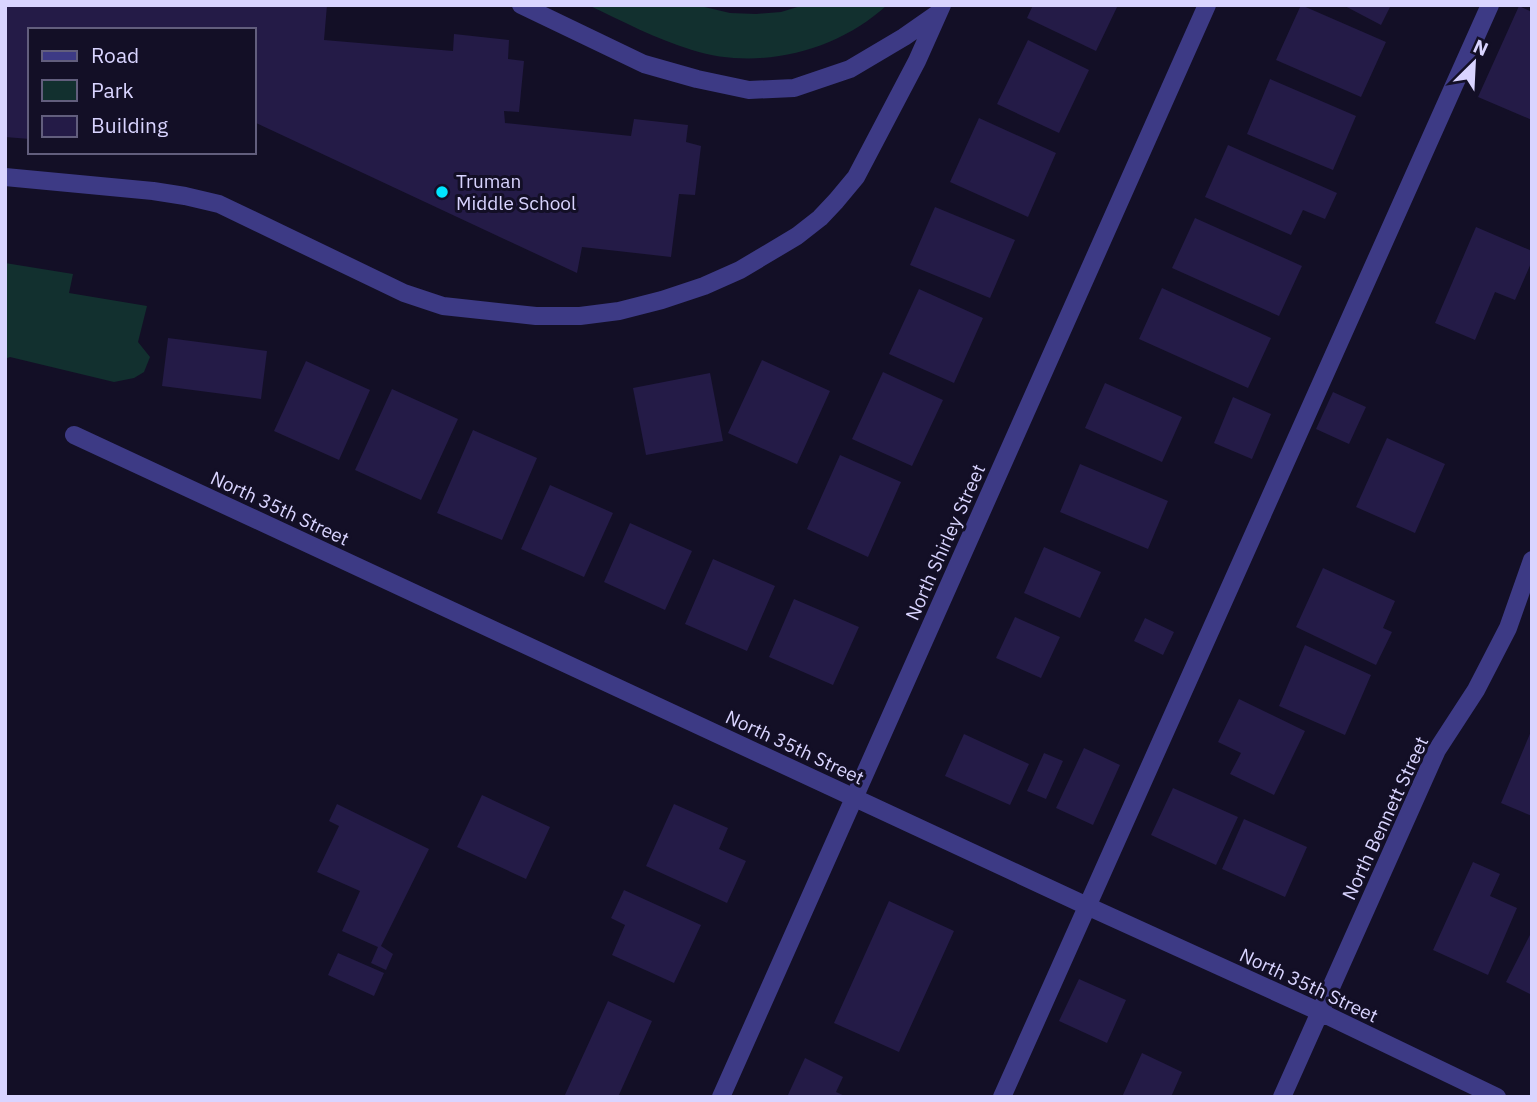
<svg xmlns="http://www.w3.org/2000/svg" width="1537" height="1102" viewBox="0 0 1537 1102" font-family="'IBM Plex Sans',sans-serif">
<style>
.green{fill:#12302f}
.building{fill:#241b47}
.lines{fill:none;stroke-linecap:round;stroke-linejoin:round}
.minor{stroke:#3d3a85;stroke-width:18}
.poi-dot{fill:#00e5ff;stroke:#130f26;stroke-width:2.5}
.labels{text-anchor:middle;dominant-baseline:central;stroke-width:6;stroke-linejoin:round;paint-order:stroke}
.poi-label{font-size:19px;fill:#d9d4ff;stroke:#130f26;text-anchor:start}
.street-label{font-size:19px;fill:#d9d4ff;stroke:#130f26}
</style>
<rect width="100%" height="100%" fill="#130f26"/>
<path class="green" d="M 588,5 L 696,5 L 730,13 L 756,14 L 781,12 L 804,5 L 887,5 C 836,52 758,71 692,50 C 656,39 622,21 588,5 Z
M 5,263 L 73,274 L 69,293 L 147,306 L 138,342 L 150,357 L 144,372 L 134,378 L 114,382 L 10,357 L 5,359 Z"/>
<path class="building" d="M 5,5 L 327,5 L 324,40 L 453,51 L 454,34 L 509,40 L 508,59 L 524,61 L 519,112 L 504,111 L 505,123 L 631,136 L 634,119 L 688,125 L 686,142 L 701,146 L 695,195 L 679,194 L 671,257 L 582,247 L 577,273 L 254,122 L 254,30 L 30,30 L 30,139 L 5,137 Z
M 1033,5 L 1118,5 L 1096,51 L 1027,18 Z
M 1301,5 L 1386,42 L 1361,97 L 1276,60 Z
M 1343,5 L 1391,5 L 1381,25 Z
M 1519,6 L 1532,12 L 1532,120 L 1478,97 Z
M 1028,40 L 1089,70 L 1059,133 L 997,104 Z
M 1270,79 L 1356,116 L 1333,170 L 1247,134 Z
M 979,118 L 1056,153 L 1028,217 L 950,182 Z
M 1228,145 L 1337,193 L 1325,219 L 1303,210 L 1291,235 L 1205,197 Z
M 935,207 L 1015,240 L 990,298 L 910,265 Z
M 1195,218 L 1302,266 L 1279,316 L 1172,268 Z
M 1476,227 L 1532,251 L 1532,261 L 1515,300 L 1495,292 L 1475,340 L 1435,323 Z
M 1162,288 L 1271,338 L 1248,388 L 1139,339 Z
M 919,289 L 983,318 L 954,383 L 889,354 Z
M 168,338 L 267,351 L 261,399 L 162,386 Z
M 762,360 L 830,391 L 797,464 L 728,433 Z
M 306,361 L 370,390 L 339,460 L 274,431 Z
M 883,372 L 943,400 L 912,466 L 852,439 Z
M 710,373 L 723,441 L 646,455 L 633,388 Z
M 1105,383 L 1182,417 L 1162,462 L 1085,428 Z
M 392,389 L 458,419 L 421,500 L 355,470 Z
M 1333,392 L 1366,407 L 1349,444 L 1316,429 Z
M 1233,397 L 1271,414 L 1252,459 L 1214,443 Z
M 473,430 L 537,458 L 502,540 L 437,513 Z
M 1387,438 L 1445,464 L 1415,533 L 1356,507 Z
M 840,455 L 901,482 L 868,557 L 807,529 Z
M 1080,464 L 1168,501 L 1148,549 L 1060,512 Z
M 550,485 L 613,513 L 584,577 L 521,549 Z
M 630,523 L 692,551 L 665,610 L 604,582 Z
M 1044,547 L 1101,572 L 1080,618 L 1024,593 Z
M 713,559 L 775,586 L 747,651 L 685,624 Z
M 1323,568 L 1395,601 L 1383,628 L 1392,632 L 1376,665 L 1296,627 Z
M 794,599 L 859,627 L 833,685 L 769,657 Z
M 1015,617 L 1060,637 L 1041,678 L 996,658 Z
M 1145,618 L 1174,632 L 1163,655 L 1134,641 Z
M 1305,645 L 1371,675 L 1345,735 L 1279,706 Z
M 1239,699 L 1305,731 L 1274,795 L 1230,774 L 1241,753 L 1218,742 Z
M 1532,729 L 1532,816 L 1501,803 Z
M 964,734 L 1029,764 L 1010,805 L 945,776 Z
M 1084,748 L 1120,765 L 1093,825 L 1056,808 Z
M 1044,753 L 1063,761 L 1046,799 L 1027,791 Z
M 1173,788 L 1238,817 L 1216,865 L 1151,835 Z
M 482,795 L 550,827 L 526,879 L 457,847 Z
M 337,804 L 429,849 L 381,946 L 393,954 L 386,970 L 371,963 L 378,947 L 342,931 L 360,891 L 317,872 L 339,826 L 329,821 Z
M 674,804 L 728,828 L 719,849 L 746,861 L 727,903 L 646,866 Z
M 1244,819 L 1307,847 L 1285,897 L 1222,869 Z
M 1473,862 L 1500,874 L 1490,896 L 1517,908 L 1488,975 L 1433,950 Z
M 624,890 L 701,925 L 674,983 L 612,955 L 625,925 L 611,918 Z
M 889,901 L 954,931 L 899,1052 L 834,1023 Z
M 1532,931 L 1532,995 L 1506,982 Z
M 338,953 L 384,973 L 374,996 L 328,975 Z
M 1079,979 L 1126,1000 L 1107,1043 L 1059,1021 Z
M 608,1001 L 652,1021 L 618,1097 L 564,1097 Z
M 1142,1053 L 1182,1072 L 1171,1097 L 1122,1097 Z
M 805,1058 L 843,1077 L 836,1092 L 847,1097 L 787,1097 Z"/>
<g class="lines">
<path class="minor" d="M 521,5 L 644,64 L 697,79 L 749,90 L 794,88 L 850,69 L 904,37 L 937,14
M 5,177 L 153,191 L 185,196 L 219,204 L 404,293 L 443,306 L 536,316 L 580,316 L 619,311 L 662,300 L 704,286 L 740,270 L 797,236 L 820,218 L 836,201 L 856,177 L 917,61 L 942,5
M 74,435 L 1087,906 L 1320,1012 L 1497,1097
M 721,1097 L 1207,5
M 1002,1097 L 1490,5
M 1282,1097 L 1437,750 L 1476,690 L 1508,628 L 1532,560"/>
</g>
<circle class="poi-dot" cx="442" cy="192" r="7"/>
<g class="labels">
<g class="poi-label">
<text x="456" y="181">Truman<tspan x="456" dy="22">Middle School</tspan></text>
</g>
<g class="street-label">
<text transform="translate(280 508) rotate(25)">North 35th Street</text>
<text transform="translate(945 542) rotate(-66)">North Shirley Street</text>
<text transform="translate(795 747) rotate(25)">North 35th Street</text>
<text transform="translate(1385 818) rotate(-65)">North Bennett Street</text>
<text transform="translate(1309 985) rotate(25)">North 35th Street</text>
</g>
</g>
<rect width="1537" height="1102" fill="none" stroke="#d9d4ff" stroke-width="14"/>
<rect x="28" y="28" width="228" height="126" fill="#130f26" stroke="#625e7d" stroke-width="2"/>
<rect x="42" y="51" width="35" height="10" fill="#3d3a85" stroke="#625e7d" stroke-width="2"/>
<text x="91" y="63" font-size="21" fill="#d9d4ff">Road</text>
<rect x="42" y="80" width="35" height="21" fill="#12302f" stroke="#625e7d" stroke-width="2"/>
<text x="91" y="98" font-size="21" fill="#d9d4ff">Park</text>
<rect x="42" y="116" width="35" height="21" fill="#241b47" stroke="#625e7d" stroke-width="2"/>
<text x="91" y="133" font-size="21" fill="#d9d4ff">Building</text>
<g transform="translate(1474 63) rotate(24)" stroke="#130f26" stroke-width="5" paint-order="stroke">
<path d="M0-5L12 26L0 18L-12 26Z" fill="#d9d4ff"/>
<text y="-10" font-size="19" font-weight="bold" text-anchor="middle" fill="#d9d4ff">N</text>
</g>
</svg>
